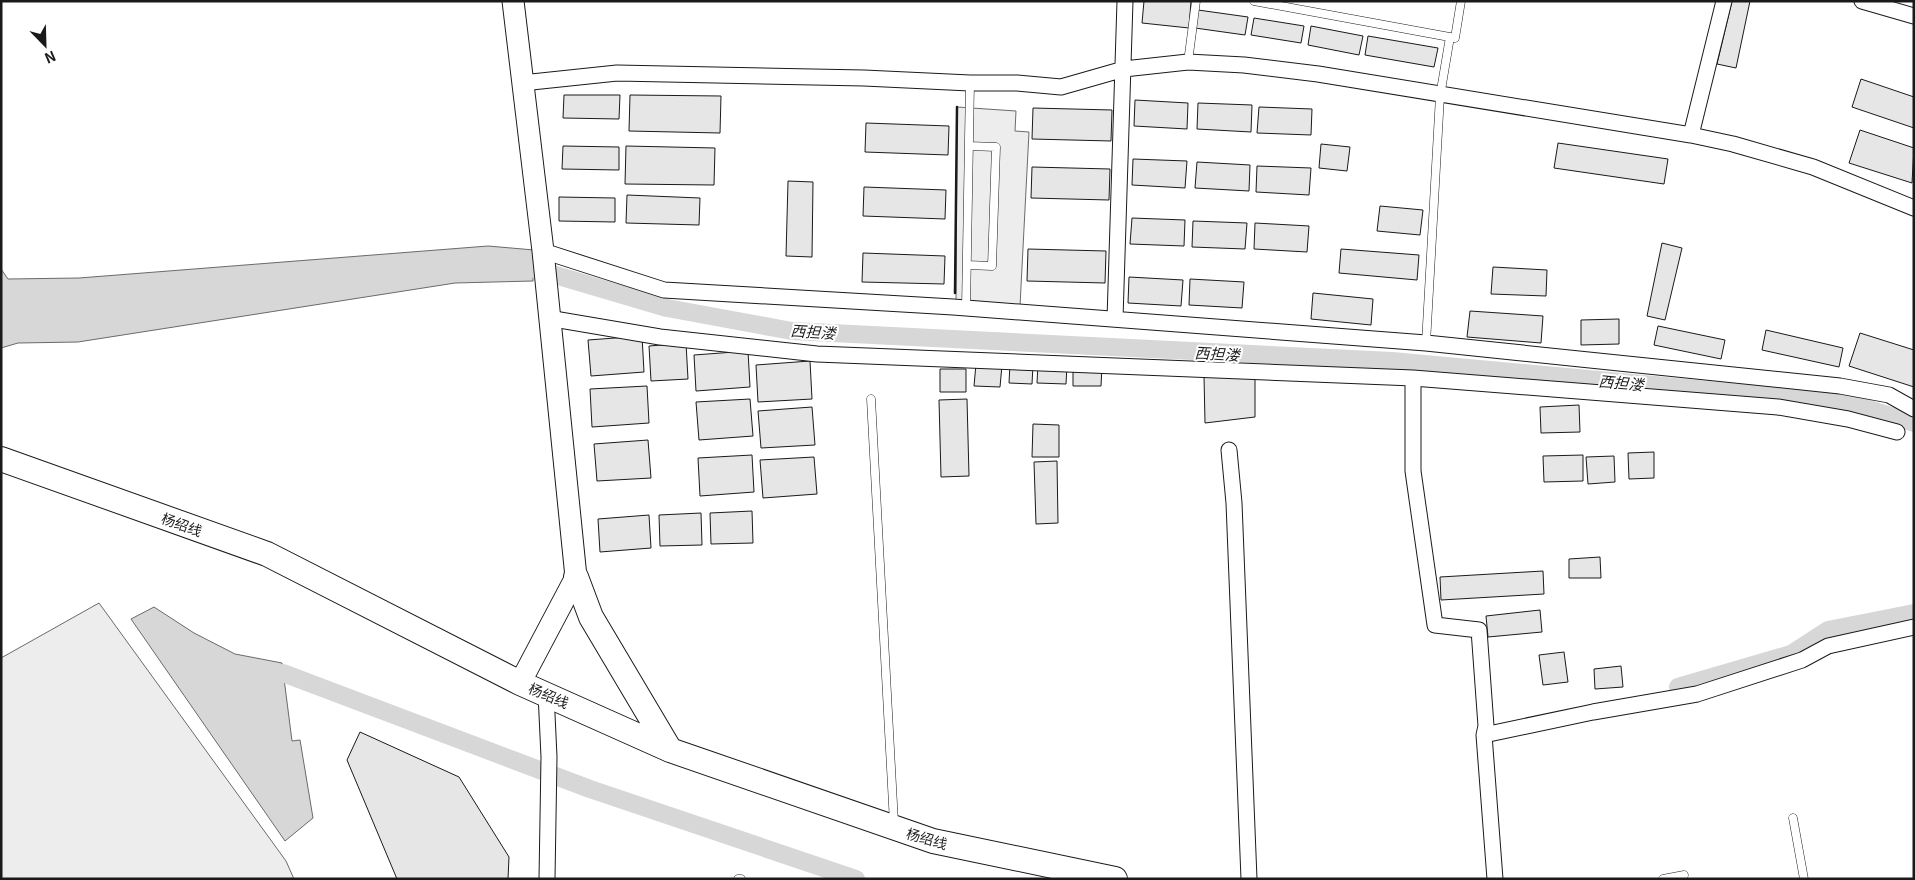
<svg xmlns="http://www.w3.org/2000/svg" width="1915" height="880" viewBox="0 0 1915 880" font-family="Georgia,'Noto Sans SC',serif">
<style>
.built{fill:#ededed;stroke:#6a6a6a}
.water{fill:#d7d7d7;stroke:#6a6a6a}
.lines{fill:none;stroke-linecap:round;stroke-linejoin:round}
.canal{stroke:#d7d7d7;stroke-width:18}
.building{fill:#e6e6e6;stroke:#1a1a1a}
.lane-casing{stroke:#1a1a1a;stroke-width:9}
.street-casing{stroke:#1a1a1a;stroke-width:17}
.secondary-casing{stroke:#1a1a1a;stroke-width:23}
.primary-casing{stroke:#1a1a1a;stroke-width:26}
.lane{stroke:#fff;stroke-width:8}
.street{stroke:#fff;stroke-width:15}
.secondary{stroke:#fff;stroke-width:21}
.primary{stroke:#fff;stroke-width:24}
.wall{stroke:#1a1a1a;stroke-width:2.5}
.labels{text-anchor:middle;dominant-baseline:central;stroke-width:4;stroke-linejoin:round;paint-order:stroke}
.street-label{font-size:14px;fill:#1a1a1a;stroke:#fff}
.water-label{font-size:15px;font-style:italic;fill:#1a1a1a;stroke:#fff}
</style>
<rect width="100%" height="100%" fill="#fff"/>
<path class="built" d="M 957,107 L 1016,111 L 1015,131 L 1029,132 L 1020,306 L 956,304 Z
M 99,603 L 286,861 L 294,879 L 1,879 L 1,658 Z"/>
<path class="water" d="M 488,246 L 534,250 L 533,281 L 455,283 L 78,342 L 18,343 L 1,348 L 1,269 L 8,279 L 79,278 Z
M 154,607 L 194,633 L 235,654 L 282,663 L 292,741 L 300,740 L 313,818 L 285,841 L 131,619 Z"/>
<g class="lines">
<path class="canal" d="M 535,269 L 667,308 L 792,331 L 1392,361 L 1849,403 L 1914,423
M 283,673 L 590,789 L 856,879
M 1678,687 L 1791,654 L 1828,630 L 1914,613"/>
</g>
<path class="building" d="M 1144,1 L 1191,1 L 1189,28 L 1142,23 Z
M 1732,1 L 1750,1 L 1736,68 L 1717,64 Z
M 1198,10 L 1248,17 L 1245,35 L 1195,28 Z
M 1254,18 L 1304,26 L 1301,43 L 1251,35 Z
M 1311,26 L 1363,36 L 1359,55 L 1308,45 Z
M 1368,36 L 1438,48 L 1434,67 L 1365,55 Z
M 1861,79 L 1914,97 L 1914,128 L 1852,107 Z
M 564,95 L 620,95 L 619,119 L 563,118 Z
M 630,95 L 721,96 L 720,133 L 629,131 Z
M 1135,100 L 1188,103 L 1187,129 L 1134,126 Z
M 1198,103 L 1252,105 L 1251,132 L 1197,129 Z
M 1259,107 L 1312,109 L 1311,135 L 1257,133 Z
M 1033,108 L 1112,110 L 1111,141 L 1032,139 Z
M 866,123 L 949,126 L 948,155 L 865,152 Z
M 1860,130 L 1914,148 L 1912,183 L 1849,163 Z
M 1558,143 L 1668,159 L 1664,184 L 1554,168 Z
M 1321,144 L 1350,147 L 1347,171 L 1319,168 Z
M 563,146 L 619,147 L 619,170 L 562,169 Z
M 626,146 L 715,148 L 714,185 L 625,184 Z
M 1133,159 L 1187,161 L 1185,188 L 1132,185 Z
M 1197,162 L 1250,165 L 1249,191 L 1195,188 Z
M 1257,166 L 1311,168 L 1309,195 L 1256,192 Z
M 1032,167 L 1110,169 L 1109,200 L 1031,198 Z
M 788,181 L 813,182 L 812,257 L 786,256 Z
M 864,187 L 946,190 L 945,219 L 863,216 Z
M 627,195 L 700,198 L 699,225 L 626,223 Z
M 559,197 L 615,198 L 615,222 L 559,221 Z
M 1380,206 L 1423,210 L 1420,235 L 1377,231 Z
M 1132,218 L 1185,220 L 1184,246 L 1130,244 Z
M 1193,221 L 1247,223 L 1245,249 L 1192,247 Z
M 1255,223 L 1309,226 L 1307,252 L 1254,249 Z
M 1662,243 L 1682,248 L 1665,320 L 1647,316 Z
M 1028,249 L 1106,251 L 1105,283 L 1027,281 Z
M 1341,249 L 1419,255 L 1417,280 L 1339,273 Z
M 863,253 L 945,256 L 944,284 L 862,282 Z
M 1493,267 L 1547,270 L 1546,296 L 1491,294 Z
M 1129,277 L 1183,280 L 1181,306 L 1128,303 Z
M 1190,279 L 1244,282 L 1242,308 L 1189,305 Z
M 1313,293 L 1373,299 L 1371,325 L 1311,319 Z
M 1470,311 L 1543,316 L 1541,343 L 1467,337 Z
M 1619,319 L 1619,344 L 1581,345 L 1581,320 Z
M 1658,326 L 1725,340 L 1721,359 L 1654,345 Z
M 1766,330 L 1843,348 L 1839,367 L 1762,350 Z
M 1860,333 L 1914,350 L 1914,387 L 1849,366 Z
M 642,336 L 644,372 L 591,376 L 588,340 Z
M 686,343 L 688,379 L 651,381 L 649,346 Z
M 748,351 L 750,387 L 696,391 L 694,355 Z
M 810,361 L 812,399 L 758,402 L 756,365 Z
M 976,364 L 1002,365 L 1000,387 L 974,386 Z
M 1010,364 L 1033,365 L 1032,384 L 1009,383 Z
M 1038,364 L 1067,365 L 1066,384 L 1037,383 Z
M 1073,366 L 1102,366 L 1101,386 L 1073,386 Z
M 940,369 L 966,369 L 966,392 L 940,392 Z
M 1255,375 L 1255,417 L 1205,423 L 1204,376 Z
M 647,386 L 649,423 L 592,427 L 590,389 Z
M 750,399 L 753,436 L 699,440 L 696,402 Z
M 967,399 L 969,476 L 941,477 L 939,400 Z
M 1579,405 L 1580,432 L 1541,433 L 1540,407 Z
M 812,407 L 815,445 L 761,448 L 758,411 Z
M 1033,424 L 1059,425 L 1059,457 L 1032,457 Z
M 648,440 L 651,478 L 597,481 L 594,444 Z
M 1654,452 L 1654,478 L 1629,479 L 1628,453 Z
M 752,455 L 754,492 L 700,496 L 698,458 Z
M 1583,455 L 1583,481 L 1544,482 L 1543,456 Z
M 1614,456 L 1615,482 L 1588,484 L 1586,457 Z
M 814,457 L 817,494 L 763,498 L 760,460 Z
M 1057,461 L 1058,523 L 1036,524 L 1034,462 Z
M 752,511 L 753,543 L 711,544 L 710,513 Z
M 701,513 L 702,545 L 660,546 L 659,515 Z
M 649,515 L 651,548 L 600,552 L 598,519 Z
M 1600,557 L 1601,578 L 1569,578 L 1569,559 Z
M 1543,571 L 1544,594 L 1441,600 L 1440,577 Z
M 1540,610 L 1542,632 L 1488,637 L 1486,616 Z
M 1564,652 L 1568,682 L 1543,685 L 1539,655 Z
M 1621,666 L 1623,687 L 1595,689 L 1594,669 Z
M 360,732 L 459,777 L 509,857 L 508,879 L 397,879 L 347,760 Z"/>
<g class="lines">
<g class="lane-casing">
<path id="lane" d="M 1254,1 L 1455,38 L 1461,1
M 1188,62 L 1196,1
M 967,265 L 992,266 L 996,147 L 969,146
M 966,308 L 970,83
M 1426,343 L 1440,96 L 1450,37
M 871,399 L 894,823
M 1793,818 L 1804,879
M 738,879 L 741,879
M 1663,879 L 1684,875"/>
</g>
<g class="street-casing">
<path id="street" d="M 1862,1 L 1914,16
M 522,83 L 617,73 L 864,78 L 970,83 L 1017,83 L 1061,87 L 1124,69 L 1188,62 L 1244,65 L 1318,74 L 1691,135 L 1733,144 L 1813,167 L 1914,208
M 1691,135 L 1724,1
M 543,251 L 664,290 L 953,307 L 1426,343 L 1840,386 L 1889,395 L 1914,409
M 548,318 L 660,337 L 817,354 L 1413,378 L 1778,407 L 1848,419 L 1897,432
M 1115,319 L 1125,1
M 1413,378 L 1413,471 L 1435,625 L 1479,630 L 1486,726 L 1484,735 L 1495,879
M 1229,450 L 1234,503 L 1249,879
M 546,693 L 549,757 L 547,879
M 1484,735 L 1593,712 L 1697,694 L 1802,660 L 1828,646 L 1914,627"/>
</g>
<g class="secondary-casing">
<path id="secondary" d="M 513,1 L 543,251 L 576,577 L 520,683"/>
</g>
<g class="primary-casing">
<path id="primary" d="M 1,459 L 267,554 L 520,683 L 670,750 L 933,841 L 1115,879
M 576,577 L 591,617 L 670,750"/>
</g>
<use href="#lane" class="lane"/>
<use href="#street" class="street"/>
<use href="#secondary" class="secondary"/>
<use href="#primary" class="primary"/>
<path class="wall" d="M 955,293 L 957,107"/>
</g>
<g class="labels">
<g class="street-label">
<text transform="translate(182 524) rotate(20)">杨绍线</text>
<text transform="translate(549 695) rotate(23)">杨绍线</text>
<text transform="translate(927 838) rotate(16)">杨绍线</text>
</g>
<g class="water-label">
<text transform="translate(813 331) rotate(4)">西担溇</text>
<text transform="translate(1217 353) rotate(3)">西担溇</text>
<text transform="translate(1621 382) rotate(5)">西担溇</text>
</g>
</g>
<rect width="1915" height="880" fill="none" stroke="#1a1a1a" stroke-width="5"/>
<g transform="translate(45 45) rotate(157)" stroke="#ffffff" stroke-width="4" paint-order="stroke">
<path d="M0-4L9 19L0 12L-9 19Z" fill="#1a1a1a"/>
<text y="-8" font-size="14" font-weight="bold" text-anchor="middle" fill="#1a1a1a">N</text>
</g>
</svg>
